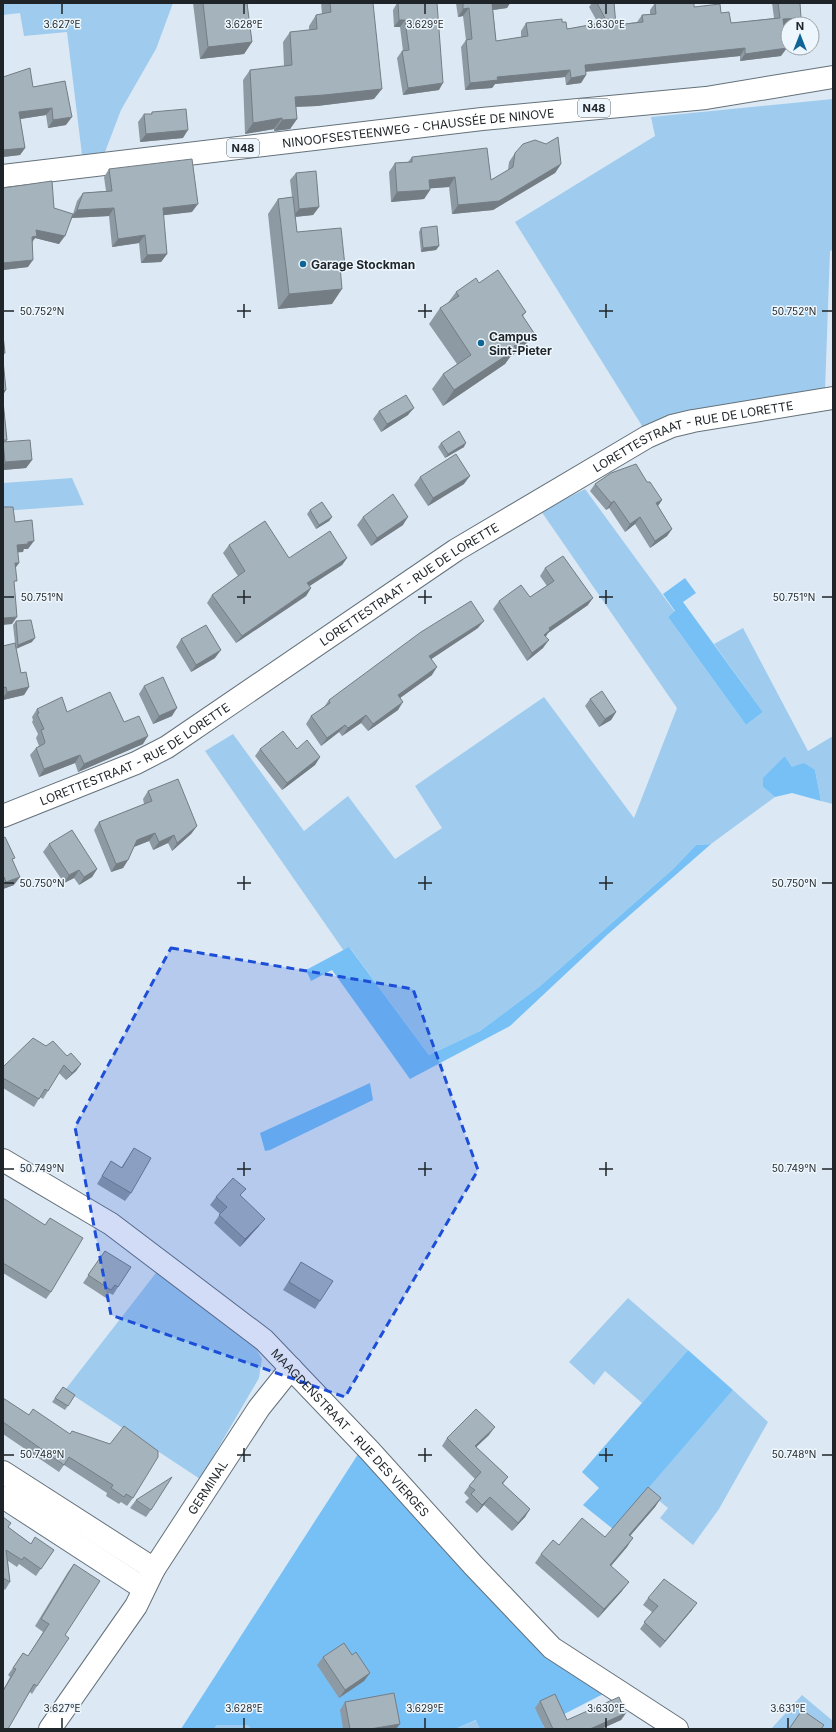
<svg xmlns="http://www.w3.org/2000/svg" width="836" height="1732" viewBox="0 0 836 1732" font-family="Inter,sans-serif">
<style>
.green{fill:#9fccee}
.forest{fill:#76c0f6}
.lines{fill:none;stroke-linecap:round;stroke-linejoin:round}
.minor-casing{stroke:#64717a;stroke-width:24}
.major-casing{stroke:#64717a;stroke-width:24}
.minor{stroke:#fff;stroke-width:22}
.major{stroke:#fff;stroke-width:22}
.wall{fill:#8e9aa3}
.shaded-wall{fill:#747d84}
.building{fill:#a5b3bd;stroke:#747d84}
.marked{fill:#1d4ed8;fill-opacity:0.2;stroke:#1d4ed8;stroke-width:3;stroke-dasharray:8 5;stroke-linejoin:round}
.ticks{fill:none;stroke:#1e2428;stroke-width:1.5}
.poi-dot{fill:#0e6495;stroke:#edf6fc;stroke-width:1.5}
.labels{text-anchor:middle;dominant-baseline:central;stroke-width:3;stroke-linejoin:round;paint-order:stroke}
.shield{fill:#edf6fc;stroke:#5c6368;stroke-width:1}
.shield-label{font-size:11px;font-weight:bold;fill:#1e2428}
.street-label{font-size:12px;fill:#1e2428;stroke:#edf6fc}
.poi-label{font-size:12px;font-weight:bold;fill:#1e2428;stroke:#edf6fc;text-anchor:start}
.ticks-label{font-size:10px;text-anchor:middle;fill:#1e2428;stroke:#edf6fc;stroke-width:3;stroke-linejoin:round;paint-order:stroke}
</style>
<rect width="100%" height="100%" fill="#dce9f4"/>
<path class="green" d="M 3,3 L 173,3 L 156,49 L 121,110 L 105,152 L 82,155 L 67,32 L 24,36 L 20,13 L 3,15 Z
M 833,99 L 833,250 L 830,251 L 825,391 L 644,429 L 515,222 L 655,136 L 651,117 Z
M 72,478 L 84,505 L 3,511 L 3,483 Z
M 585,489 L 675,612 L 668,617 L 746,725 L 763,712 L 714,644 L 743,628 L 808,751 L 833,736 L 833,804 L 821,801 L 815,770 L 792,767 L 785,756 L 763,787 L 775,797 L 711,844 L 696,845 L 673,869 L 539,987 L 480,1031 L 429,1055 L 350,948 L 344,951 L 205,751 L 233,734 L 304,831 L 348,796 L 395,859 L 442,828 L 415,786 L 544,697 L 634,818 L 677,708 L 541,511 Z
M 159,1269 L 251,1340 L 262,1359 L 259,1378 L 200,1479 L 65,1390 Z
M 628,1298 L 688,1350 L 642,1403 L 605,1371 L 594,1385 L 569,1362 Z
M 733,1390 L 768,1422 L 719,1509 L 693,1545 L 660,1518 L 668,1508 L 646,1490 Z
M 802,1695 L 833,1721 L 833,1729 L 771,1729 Z
M 477,1720 L 480,1729 L 455,1729 Z
M 217,1725 L 249,1725 L 251,1729 L 214,1729 Z"/>
<path class="forest" d="M 685,578 L 696,593 L 683,602 L 763,712 L 746,725 L 668,617 L 675,611 L 663,594 Z
M 785,756 L 792,767 L 804,763 L 815,770 L 821,801 L 792,793 L 775,797 L 763,787 L 763,778 Z
M 711,844 L 607,935 L 510,1026 L 410,1079 L 332,970 L 311,981 L 306,970 L 349,947 L 429,1055 L 480,1031 L 539,987 L 673,869 L 696,845 Z
M 370,1083 L 373,1100 L 270,1150 L 265,1151 L 260,1133 Z
M 688,1350 L 733,1390 L 613,1529 L 583,1505 L 599,1488 L 582,1472 Z
M 362,1448 L 607,1692 L 543,1725 L 545,1729 L 480,1729 L 476,1720 L 455,1729 L 251,1729 L 248,1725 L 217,1725 L 214,1729 L 181,1729 Z"/>
<g class="lines">
<g class="minor-casing">
<g id="minor">
<path id="s1" d="M 3,816 L 136,763 L 167,747 L 456,550 L 647,437 L 672,426 L 693,421 L 833,398"/>
<path id="s2" d="M 3,1160 L 111,1224 L 264,1340 L 370,1451 L 473,1565 L 552,1648 L 677,1729"/>
<path d="M 3,1472 L 154,1569"/>
<path d="M 3,1497 L 143,1588"/>
<path id="s3" d="M 50,1729 L 136,1606 L 154,1569 L 259,1408 L 291,1368"/>
</g>
</g>
<g class="major-casing">
<g id="major">
<path id="s4" d="M 3,176 L 482,119 L 706,98 L 833,77"/>
</g>
</g>
<use href="#minor" class="minor"/>
<use href="#major" class="major"/>
</g>
<path class="wall" d="M 193,3 L 247,3 L 252,42 L 244,54 L 200,59 Z
M 321,3 L 373,3 L 374,99 L 317,106 L 296,107 L 297,119 L 290,129 L 274,131 L 274,129 L 245,134 L 243,80 L 250,70 L 284,66 L 283,42 L 290,32 L 309,30 L 309,26 L 316,15 L 322,14 Z
M 397,3 L 439,90 L 403,95 L 397,58 L 402,51 L 403,51 L 400,27 L 394,27 L 393,10 Z
M 456,3 L 510,3 L 507,8 L 493,10 L 496,41 L 521,37 L 521,31 L 526,23 L 562,22 L 567,29 L 598,23 L 589,7 L 592,3 L 614,3 L 616,25 L 637,22 L 642,15 L 650,14 L 650,10 L 655,3 L 694,3 L 694,7 L 721,13 L 731,23 L 774,18 L 772,3 L 800,3 L 788,26 L 784,26 L 781,56 L 740,61 L 740,56 L 586,72 L 586,75 L 581,83 L 566,85 L 565,77 L 495,84 L 492,88 L 465,90 L 461,47 L 466,40 L 463,16 L 458,17 Z
M 3,77 L 33,87 L 65,81 L 66,125 L 48,128 L 46,115 L 20,119 L 25,148 L 20,155 L 3,157 Z
M 152,112 L 183,138 L 140,142 L 138,122 L 144,114 L 151,114 Z
M 515,153 L 561,164 L 555,173 L 493,210 L 452,214 L 449,187 L 430,188 L 430,190 L 424,199 L 391,202 L 389,172 L 395,163 L 408,162 L 412,157 L 491,180 L 508,170 L 509,162 Z
M 109,169 L 192,212 L 163,215 L 167,254 L 161,262 L 141,263 L 139,243 L 112,247 L 109,216 L 72,218 L 59,244 L 35,238 L 32,242 L 28,267 L 3,270 L 3,188 L 54,208 L 73,214 L 77,201 L 83,193 L 106,191 L 104,177 Z
M 296,173 L 319,207 L 313,215 L 295,217 L 297,232 L 345,266 L 340,272 L 332,304 L 278,309 L 268,214 L 278,199 L 292,197 L 290,180 Z
M 421,228 L 439,246 L 436,250 L 421,252 L 419,232 Z
M 479,283 L 526,312 L 523,316 L 534,333 L 523,348 L 510,357 L 505,364 L 443,406 L 432,389 L 443,374 L 457,364 L 429,324 L 440,308 L 447,304 L 456,292 Z
M 3,401 L 7,440 L 6,442 L 32,460 L 26,468 L 3,470 Z
M 379,411 L 408,415 L 381,432 L 373,419 Z
M 441,443 L 464,447 L 445,458 L 438,447 Z
M 420,477 L 464,484 L 428,506 L 414,485 Z
M 647,482 L 662,500 L 658,506 L 672,529 L 667,536 L 650,548 L 635,524 L 625,532 L 609,508 L 606,510 L 590,491 L 595,484 Z
M 310,510 L 332,517 L 329,521 L 316,529 L 307,514 Z
M 363,517 L 403,525 L 371,546 L 357,525 Z
M 229,545 L 289,558 L 347,558 L 342,565 L 309,586 L 311,588 L 306,596 L 236,643 L 207,603 L 212,595 L 238,576 L 223,553 Z
M 545,568 L 588,605 L 548,633 L 546,636 L 543,648 L 527,661 L 493,609 L 499,601 L 530,597 L 547,586 L 540,576 Z
M 16,621 L 32,642 L 16,648 L 21,673 L 29,687 L 24,695 L 3,700 L 3,646 L 15,643 L 13,625 Z
M 478,628 L 431,659 L 432,675 L 400,698 L 398,710 L 368,731 L 361,723 L 342,736 L 339,732 L 321,746 L 306,724 L 311,716 L 324,707 L 329,700 Z
M 181,639 L 215,658 L 191,672 L 176,647 Z
M 144,686 L 172,716 L 153,724 L 139,694 Z
M 590,699 L 616,712 L 611,720 L 599,727 L 585,706 Z
M 37,709 L 67,712 L 124,722 L 143,744 L 78,772 L 75,763 L 39,777 L 30,755 L 36,748 L 39,746 L 36,738 L 38,734 L 32,722 L 33,720 L 32,717 Z
M 260,749 L 297,749 L 320,757 L 315,765 L 282,790 L 255,756 Z
M 148,791 L 197,826 L 191,834 L 172,851 L 168,843 L 153,850 L 149,841 L 134,847 L 128,860 L 123,868 L 111,872 L 94,830 L 99,822 L 144,804 L 143,799 Z
M 3,838 L 13,860 L 14,885 L 3,889 Z
M 49,844 L 97,869 L 92,877 L 79,885 L 74,878 L 64,883 L 43,852 Z
M 46,1046 L 81,1064 L 76,1071 L 66,1080 L 59,1073 L 43,1099 L 40,1097 L 34,1107 L 3,1088 L 3,1067 Z
M 134,1148 L 131,1193 L 125,1201 L 97,1184 L 111,1161 L 121,1168 Z
M 241,1196 L 259,1226 L 240,1247 L 214,1223 L 220,1214 L 210,1205 L 216,1197 Z
M 3,1198 L 51,1292 L 46,1299 L 3,1273 Z
M 105,1251 L 118,1287 L 113,1295 L 109,1293 L 106,1298 L 83,1283 Z
M 301,1262 L 320,1301 L 315,1309 L 283,1290 Z
M 63,1387 L 75,1395 L 65,1410 L 52,1402 Z
M 3,1398 L 133,1498 L 127,1506 L 121,1502 L 119,1504 L 106,1496 L 107,1493 L 64,1465 L 59,1472 L 3,1434 Z
M 489,1435 L 476,1447 L 508,1477 L 503,1484 L 530,1509 L 525,1517 L 512,1531 L 484,1505 L 477,1513 L 465,1502 L 469,1498 L 464,1493 L 469,1486 L 475,1479 L 442,1446 L 447,1438 Z
M 661,1498 L 655,1507 L 630,1536 L 627,1547 L 611,1566 L 622,1591 L 598,1618 L 535,1563 L 541,1554 L 559,1545 L 605,1537 Z
M 136,1500 L 151,1510 L 146,1517 L 130,1508 Z
M 3,1517 L 8,1527 L 31,1544 L 54,1550 L 36,1576 L 19,1564 L 17,1567 L 8,1561 L 10,1582 L 5,1590 L 3,1588 Z
M 74,1564 L 65,1635 L 37,1686 L 32,1694 L 30,1692 L 3,1729 L 3,1690 L 10,1677 L 8,1675 L 23,1653 L 28,1656 L 43,1632 L 35,1626 L 68,1572 Z
M 648,1598 L 692,1610 L 660,1648 L 640,1629 L 652,1612 L 643,1605 Z
M 352,1655 L 370,1673 L 364,1681 L 339,1698 L 317,1665 L 323,1657 Z
M 540,1701 L 567,1720 L 626,1713 L 621,1720 L 601,1729 L 545,1729 L 535,1708 Z
M 345,1702 L 400,1724 L 396,1729 L 343,1729 L 340,1710 Z"/>
<path class="shaded-wall" d="M 492,3 L 510,3 L 507,8 L 486,11 Z
M 469,8 L 463,16 L 458,17 L 463,9 Z
M 801,18 L 797,24 L 788,24 L 788,26 L 778,27 L 783,19 Z
M 399,20 L 405,20 L 400,27 L 394,27 Z
M 252,42 L 244,54 L 200,59 L 208,47 Z
M 745,48 L 740,56 L 580,72 L 585,65 Z
M 787,48 L 781,56 L 740,61 L 745,54 Z
M 570,70 L 565,77 L 495,84 L 492,88 L 465,90 L 470,83 L 497,77 Z
M 586,75 L 581,83 L 566,85 L 571,78 Z
M 443,83 L 439,90 L 403,95 L 408,88 Z
M 382,89 L 374,99 L 317,106 L 288,107 L 295,97 Z
M 52,108 L 46,115 L 14,120 L 19,112 Z
M 72,117 L 66,125 L 48,128 L 53,120 Z
M 282,118 L 274,129 L 245,134 L 253,123 Z
M 297,119 L 290,129 L 274,131 L 282,120 Z
M 188,130 L 183,138 L 140,142 L 146,134 Z
M 25,148 L 20,155 L 3,157 L 3,150 Z
M 561,164 L 555,173 L 493,210 L 452,214 L 458,205 Z
M 455,177 L 449,187 L 423,189 L 429,180 Z
M 430,190 L 424,199 L 391,202 L 397,192 Z
M 198,204 L 192,212 L 157,216 L 163,208 Z
M 319,207 L 313,215 L 293,217 L 299,209 Z
M 114,208 L 109,216 L 71,218 L 77,210 Z
M 36,230 L 65,236 L 59,244 L 35,238 L 31,244 L 27,244 Z
M 145,235 L 139,243 L 112,247 L 118,239 Z
M 439,246 L 436,250 L 421,252 L 423,248 Z
M 167,254 L 161,262 L 141,263 L 147,255 Z
M 33,260 L 28,267 L 3,270 L 3,263 Z
M 340,266 L 345,266 L 334,281 Z
M 342,289 L 332,304 L 278,309 L 289,294 Z
M 534,333 L 523,348 L 510,357 L 505,364 L 443,406 L 454,390 L 514,346 Z
M 6,390 L 3,395 L 3,391 Z
M 414,408 L 408,415 L 381,432 L 387,424 Z
M 466,443 L 464,447 L 445,458 L 448,454 Z
M 32,460 L 26,468 L 3,470 L 3,466 L 5,462 Z
M 470,476 L 464,484 L 428,506 L 433,498 Z
M 662,500 L 657,507 L 656,503 Z
M 614,501 L 609,508 L 606,510 L 611,503 Z
M 332,517 L 329,521 L 316,529 L 319,525 Z
M 408,517 L 403,525 L 371,546 L 377,538 Z
M 640,517 L 635,524 L 625,532 L 630,524 Z
M 672,529 L 667,536 L 650,548 L 655,541 Z
M 34,541 L 28,549 L 24,549 L 23,552 L 12,553 L 17,545 L 28,542 Z
M 347,558 L 342,565 L 302,591 L 307,583 Z
M 15,563 L 19,563 L 14,570 Z
M 311,588 L 306,596 L 236,643 L 242,636 Z
M 593,598 L 588,605 L 548,633 L 545,638 L 539,642 L 549,628 Z
M 17,617 L 12,624 L 3,625 L 3,618 Z
M 484,621 L 478,628 L 424,664 L 429,656 Z
M 35,638 L 32,642 L 16,649 L 18,645 Z
M 549,640 L 543,648 L 527,661 L 532,653 Z
M 221,650 L 215,658 L 191,672 L 196,665 Z
M 437,667 L 432,675 L 393,703 L 398,695 Z
M 29,687 L 24,695 L 3,700 L 3,698 L 7,692 Z
M 403,702 L 398,710 L 368,731 L 373,724 Z
M 177,708 L 172,716 L 153,724 L 159,716 Z
M 616,712 L 611,720 L 599,727 L 605,719 Z
M 366,715 L 361,723 L 342,736 L 348,728 Z
M 345,725 L 339,732 L 321,746 L 327,738 Z
M 148,736 L 143,744 L 78,772 L 84,764 Z
M 80,755 L 75,763 L 39,777 L 44,769 Z
M 320,757 L 315,765 L 282,790 L 287,783 Z
M 197,826 L 191,834 L 172,851 L 177,843 Z
M 155,833 L 149,841 L 131,848 L 137,840 Z
M 174,835 L 168,843 L 153,850 L 159,842 Z
M 128,860 L 123,868 L 111,872 L 116,864 Z
M 97,869 L 92,877 L 79,885 L 84,877 Z
M 79,870 L 74,878 L 64,883 L 69,875 Z
M 20,877 L 14,885 L 3,889 L 3,887 L 6,882 Z
M 81,1064 L 76,1071 L 66,1080 L 72,1073 Z
M 265,1219 L 259,1226 L 240,1247 L 245,1239 Z
M 495,1427 L 489,1435 L 469,1454 L 475,1446 Z
M 490,1497 L 484,1505 L 477,1513 L 482,1505 Z
M 661,1498 L 655,1507 L 623,1544 L 629,1535 Z
M 530,1509 L 525,1517 L 512,1531 L 518,1523 Z
M 633,1538 L 627,1547 L 604,1574 L 610,1565 Z
M 629,1582 L 622,1591 L 598,1618 L 604,1609 Z
M 697,1603 L 692,1610 L 660,1648 L 665,1641 Z
M 370,1673 L 364,1681 L 339,1698 L 345,1690 Z
M 626,1713 L 621,1720 L 601,1729 L 590,1729 Z
M 400,1724 L 396,1729 L 370,1729 Z"/>
<path class="building" d="M 203,3 L 247,3 L 252,42 L 208,47 Z
M 330,3 L 373,3 L 382,89 L 324,95 L 295,97 L 297,119 L 282,120 L 282,118 L 253,123 L 250,70 L 292,65 L 290,32 L 317,29 L 316,15 L 331,12 Z
M 398,3 L 437,3 L 443,83 L 408,88 L 402,51 L 409,50 L 405,20 L 399,20 Z
M 463,3 L 494,3 L 492,3 L 496,41 L 528,36 L 526,23 L 562,19 L 562,22 L 566,22 L 567,29 L 607,22 L 597,3 L 614,3 L 616,25 L 643,22 L 642,15 L 656,14 L 655,3 L 694,3 L 694,7 L 720,4 L 721,13 L 729,12 L 731,23 L 780,18 L 778,3 L 800,3 L 801,18 L 783,19 L 787,48 L 745,54 L 745,48 L 585,65 L 586,75 L 571,78 L 570,70 L 497,77 L 498,80 L 470,83 L 466,40 L 472,39 L 469,8 L 463,9 Z
M 30,68 L 33,87 L 65,81 L 72,117 L 53,120 L 52,108 L 19,112 L 25,148 L 3,150 L 3,77 Z
M 186,109 L 188,130 L 146,134 L 144,114 L 152,114 L 152,112 Z
M 558,137 L 561,164 L 499,201 L 458,205 L 455,177 L 429,180 L 430,190 L 397,192 L 395,163 L 412,162 L 412,157 L 487,148 L 491,180 L 513,167 L 515,153 L 523,144 L 535,140 L 546,144 Z
M 192,159 L 198,204 L 163,208 L 167,254 L 147,255 L 145,235 L 118,239 L 114,208 L 77,210 L 83,193 L 112,191 L 109,169 Z
M 316,171 L 319,207 L 299,209 L 296,173 Z
M 52,181 L 54,208 L 73,214 L 65,236 L 36,230 L 37,236 L 32,237 L 33,260 L 3,263 L 3,188 Z
M 293,197 L 297,232 L 341,228 L 345,266 L 340,266 L 342,289 L 289,294 L 278,199 Z
M 437,226 L 439,246 L 423,248 L 421,228 Z
M 498,270 L 526,312 L 522,315 L 534,333 L 514,346 L 516,349 L 454,390 L 443,374 L 471,355 L 440,308 L 459,296 L 456,292 L 476,278 L 479,283 Z
M 3,335 L 5,353 L 3,354 Z
M 3,360 L 6,390 L 3,391 Z
M 406,395 L 414,408 L 387,424 L 379,411 Z
M 3,401 L 7,440 L 3,440 Z
M 459,431 L 466,443 L 448,454 L 441,443 Z
M 30,440 L 32,460 L 5,462 L 3,442 Z
M 456,454 L 470,476 L 433,498 L 420,477 Z
M 636,464 L 647,482 L 650,482 L 662,500 L 656,503 L 672,529 L 655,541 L 640,517 L 630,524 L 614,501 L 611,503 L 595,484 L 611,473 Z
M 393,494 L 408,517 L 377,538 L 363,517 Z
M 322,502 L 332,517 L 319,525 L 310,510 Z
M 3,507 L 13,507 L 15,522 L 32,520 L 34,541 L 28,542 L 28,544 L 17,545 L 19,563 L 15,563 L 17,581 L 14,581 L 17,617 L 3,618 Z
M 265,521 L 289,558 L 330,531 L 347,558 L 307,583 L 311,588 L 242,636 L 212,595 L 245,571 L 229,545 Z
M 563,556 L 593,598 L 549,628 L 550,630 L 544,635 L 549,640 L 532,653 L 499,601 L 521,585 L 530,597 L 554,581 L 545,568 Z
M 471,601 L 484,621 L 429,656 L 437,667 L 398,695 L 403,702 L 373,724 L 366,715 L 348,728 L 345,725 L 327,738 L 311,716 L 330,703 L 329,700 L 421,632 Z
M 31,620 L 35,638 L 18,645 L 16,621 Z
M 206,625 L 221,650 L 196,665 L 181,639 Z
M 15,643 L 21,673 L 26,672 L 29,687 L 7,692 L 6,687 L 3,688 L 3,646 Z
M 163,677 L 177,708 L 159,716 L 144,686 Z
M 602,691 L 616,712 L 605,719 L 590,699 Z
M 110,692 L 124,722 L 139,716 L 148,736 L 84,764 L 80,755 L 44,769 L 36,748 L 44,744 L 45,742 L 41,730 L 44,729 L 37,714 L 39,713 L 37,709 L 62,697 L 67,712 Z
M 283,731 L 297,749 L 307,740 L 320,757 L 287,783 L 260,749 Z
M 178,779 L 197,826 L 177,843 L 174,835 L 159,842 L 155,833 L 137,840 L 128,860 L 116,864 L 99,822 L 152,801 L 148,791 Z
M 72,830 L 97,869 L 84,877 L 79,870 L 69,875 L 49,844 Z
M 5,837 L 15,858 L 12,859 L 20,877 L 6,882 L 4,877 L 3,878 L 3,838 Z
M 33,1038 L 46,1046 L 53,1041 L 67,1056 L 71,1053 L 81,1064 L 72,1073 L 64,1065 L 48,1091 L 45,1089 L 39,1099 L 3,1078 L 3,1067 Z
M 134,1148 L 151,1158 L 131,1193 L 102,1176 L 111,1161 L 122,1168 Z
M 233,1178 L 246,1189 L 240,1195 L 265,1219 L 245,1239 L 219,1215 L 227,1207 L 216,1197 Z
M 3,1198 L 45,1225 L 50,1218 L 83,1238 L 51,1292 L 3,1263 Z
M 105,1251 L 131,1267 L 118,1287 L 115,1285 L 111,1290 L 88,1275 Z
M 301,1262 L 333,1281 L 320,1301 L 289,1282 Z
M 63,1387 L 75,1395 L 68,1406 L 55,1398 Z
M 3,1398 L 29,1415 L 33,1409 L 70,1434 L 72,1431 L 110,1444 L 124,1426 L 158,1451 L 158,1457 L 133,1498 L 126,1494 L 124,1497 L 111,1488 L 113,1485 L 69,1457 L 64,1465 L 3,1422 Z
M 476,1409 L 495,1427 L 475,1446 L 508,1477 L 502,1483 L 530,1509 L 518,1523 L 490,1497 L 482,1505 L 471,1494 L 475,1490 L 469,1486 L 481,1472 L 447,1438 Z
M 172,1477 L 151,1510 L 136,1500 Z
M 648,1487 L 661,1498 L 629,1535 L 633,1538 L 610,1565 L 629,1582 L 604,1609 L 541,1554 L 553,1540 L 559,1545 L 582,1518 L 605,1537 Z
M 3,1517 L 11,1523 L 8,1527 L 31,1544 L 35,1537 L 54,1550 L 41,1569 L 24,1557 L 22,1560 L 6,1550 L 10,1582 L 3,1578 Z
M 74,1564 L 100,1581 L 65,1635 L 69,1638 L 37,1686 L 34,1684 L 8,1729 L 3,1729 L 3,1691 L 16,1669 L 13,1668 L 23,1653 L 28,1656 L 49,1624 L 41,1619 Z
M 664,1579 L 697,1603 L 665,1641 L 644,1622 L 658,1606 L 648,1598 Z
M 344,1643 L 352,1655 L 356,1652 L 370,1673 L 345,1690 L 323,1657 Z
M 394,1693 L 400,1724 L 370,1729 L 350,1729 L 345,1702 Z
M 555,1694 L 567,1720 L 619,1697 L 626,1713 L 590,1729 L 553,1729 L 540,1701 Z
M 802,1710 L 824,1725 L 821,1729 L 789,1729 Z"/>
<path class="marked" d="M 171,948 L 413,989 L 478,1170 L 345,1397 L 111,1315 L 75,1127 Z"/>
<path class="ticks" d="M 62,4 L 62,14M 244,4 L 244,14M 425,4 L 425,14M 606,4 L 606,14M 244,304 L 244,318M 425,304 L 425,318M 606,304 L 606,318M 4,311 L 14,311M 237,311 L 251,311M 418,311 L 432,311M 599,311 L 613,311M 822,311 L 832,311M 244,590 L 244,604M 425,590 L 425,604M 606,590 L 606,604M 4,597 L 14,597M 237,597 L 251,597M 418,597 L 432,597M 599,597 L 613,597M 822,597 L 832,597M 244,876 L 244,890M 425,876 L 425,890M 606,876 L 606,890M 4,883 L 14,883M 237,883 L 251,883M 418,883 L 432,883M 599,883 L 613,883M 822,883 L 832,883M 244,1162 L 244,1176M 425,1162 L 425,1176M 606,1162 L 606,1176M 4,1169 L 14,1169M 237,1169 L 251,1169M 418,1169 L 432,1169M 599,1169 L 613,1169M 822,1169 L 832,1169M 244,1448 L 244,1462M 425,1448 L 425,1462M 606,1448 L 606,1462M 4,1455 L 14,1455M 237,1455 L 251,1455M 418,1455 L 432,1455M 599,1455 L 613,1455M 822,1455 L 832,1455M 62,1718 L 62,1728M 244,1718 L 244,1728M 425,1718 L 425,1728M 606,1718 L 606,1728M 788,1718 L 788,1728"/>
<g class="poi-dot">
<circle cx="303" cy="264" r="4"/>
<circle cx="481" cy="343" r="4"/>
</g>
<g class="labels">
<g class="shield">
<rect x="578" y="99" width="32" height="18" rx="3"/>
<rect x="227" y="139" width="32" height="18" rx="3"/>
</g>
<g class="shield-label">
<text x="594" y="108">N48</text>
<text x="243" y="148">N48</text>
</g>
<g class="street-label">
<text stroke="none"><textPath href="#s4" startOffset="418">NINOOFSESTEENWEG - CHAUSSÉE DE NINOVE</textPath></text>
<text stroke="none"><textPath href="#s1" startOffset="794">LORETTESTRAAT - RUE DE LORETTE</textPath></text>
<text stroke="none"><textPath href="#s1" startOffset="470">LORETTESTRAAT - RUE DE LORETTE</textPath></text>
<text stroke="none"><textPath href="#s1" startOffset="146">LORETTESTRAAT - RUE DE LORETTE</textPath></text>
<text stroke="none"><textPath href="#s2" startOffset="444">MAAGDENSTRAAT - RUE DES VIERGES</textPath></text>
<text stroke="none"><textPath href="#s3" startOffset="289">GERMINAL</textPath></text>
</g>
<g class="poi-label">
<text x="311" y="264">Garage Stockman</text>
<text x="489" y="336">Campus<tspan x="489" dy="14">Sint-Pieter</tspan></text>
</g>
</g>
<g class="ticks-label">
<text x="62" y="28">3.627°E</text>
<text x="244" y="28">3.628°E</text>
<text x="425" y="28">3.629°E</text>
<text x="606" y="28">3.630°E</text>
<text x="42" y="315">50.752°N</text>
<text x="794" y="315">50.752°N</text>
<text x="42" y="601">50.751°N</text>
<text x="794" y="601">50.751°N</text>
<text x="42" y="887">50.750°N</text>
<text x="794" y="887">50.750°N</text>
<text x="42" y="1172">50.749°N</text>
<text x="794" y="1172">50.749°N</text>
<text x="42" y="1458">50.748°N</text>
<text x="794" y="1458">50.748°N</text>
<text x="62" y="1712">3.627°E</text>
<text x="244" y="1712">3.628°E</text>
<text x="425" y="1712">3.629°E</text>
<text x="606" y="1712">3.630°E</text>
<text x="788" y="1712">3.631°E</text>
</g>
<rect width="836" height="1732" fill="none" stroke="#1e2428" stroke-width="8"/>
<g transform="translate(800 36)"><circle r="19" fill="#edf6fc" stroke="#9aa2a7"/>
<path d="M0-3L7 15L0 10L-7 15Z" fill="#0e6495"/>
<text y="-6" font-size="11" font-weight="bold" text-anchor="middle" fill="#1e2428">N</text>
</g>
</svg>
